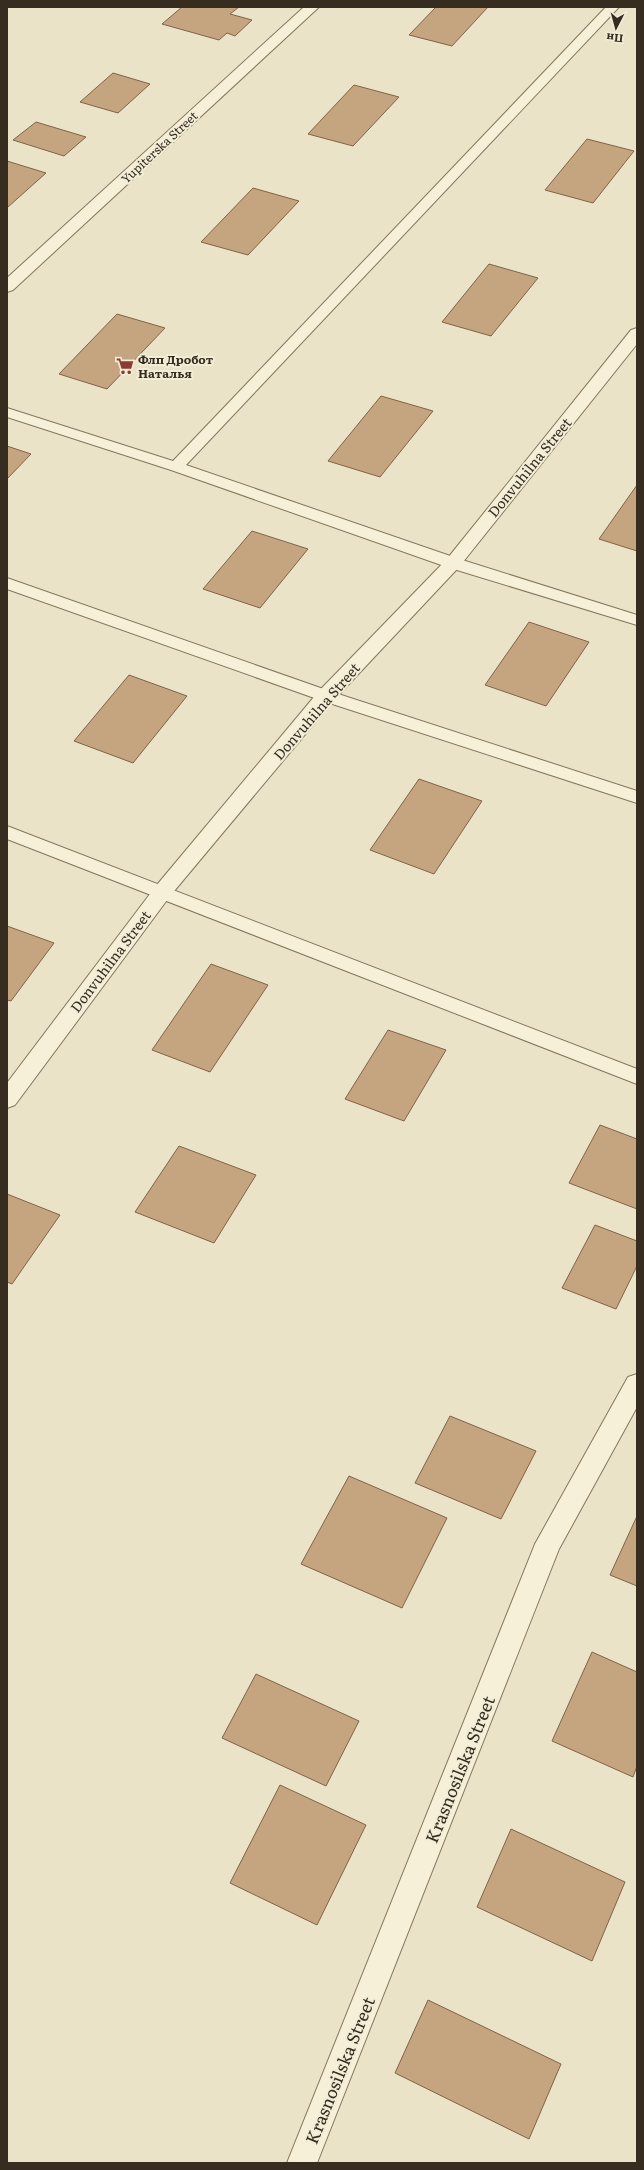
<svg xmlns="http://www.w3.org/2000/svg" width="644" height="2170" viewBox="0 0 644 2170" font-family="Literata,serif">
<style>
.building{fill:#c5a480;stroke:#816346}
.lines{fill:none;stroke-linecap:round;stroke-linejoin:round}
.service-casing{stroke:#84765e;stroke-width:2}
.minor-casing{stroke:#84765e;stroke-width:2}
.service{fill:#f6f0d9;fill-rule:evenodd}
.minor{fill:#f6f0d9;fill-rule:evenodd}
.labels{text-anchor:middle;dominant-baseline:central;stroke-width:4;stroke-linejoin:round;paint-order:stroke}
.far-street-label{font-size:12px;fill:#362d20;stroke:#f2edd6}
.far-poi-label{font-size:12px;font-weight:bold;fill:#362d20;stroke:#f2edd6;text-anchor:start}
.street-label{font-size:14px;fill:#362d20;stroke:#f2edd6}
.near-street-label{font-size:17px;fill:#362d20;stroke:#f2edd6}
</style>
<rect width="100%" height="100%" fill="#eae3c7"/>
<path class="building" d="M 182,7 L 239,7 L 230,14 L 252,20 L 235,36 L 227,33 L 219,40 L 162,24 Z
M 436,7 L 488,7 L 452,46 L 409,35 Z
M 113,73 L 150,84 L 118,113 L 80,102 Z
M 354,85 L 399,97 L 353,146 L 308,134 Z
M 36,122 L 86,137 L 64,156 L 13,140 Z
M 587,139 L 634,151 L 593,203 L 545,190 Z
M 7,161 L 46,173 L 8,207 L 7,207 Z
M 253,188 L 299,201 L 248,255 L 201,242 Z
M 489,264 L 538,278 L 491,336 L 442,322 Z
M 117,314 L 165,328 L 107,389 L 59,374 Z
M 381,396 L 433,411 L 380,477 L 328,461 Z
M 7,446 L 31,454 L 7,479 Z
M 637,485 L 637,551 L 599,539 Z
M 252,531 L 308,549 L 260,608 L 203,589 Z
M 529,622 L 589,642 L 546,706 L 485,685 Z
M 129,675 L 187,696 L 133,763 L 74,741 Z
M 419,779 L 482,801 L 434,874 L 370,850 Z
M 7,926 L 54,943 L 11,1001 L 7,1000 Z
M 211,964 L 268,985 L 210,1072 L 152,1050 Z
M 388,1030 L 446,1050 L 404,1121 L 345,1099 Z
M 600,1125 L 637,1139 L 637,1209 L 569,1183 Z
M 179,1146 L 256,1175 L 214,1243 L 135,1212 Z
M 7,1194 L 60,1215 L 12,1284 L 7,1282 Z
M 595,1225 L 637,1241 L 637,1266 L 616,1309 L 562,1288 Z
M 450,1416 L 536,1451 L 501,1519 L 415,1483 Z
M 349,1476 L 447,1518 L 402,1608 L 301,1564 Z
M 637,1516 L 637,1586 L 610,1575 Z
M 592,1652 L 637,1672 L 637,1766 L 633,1777 L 552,1741 Z
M 256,1674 L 359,1721 L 326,1786 L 222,1738 Z
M 280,1785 L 366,1825 L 317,1925 L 230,1883 Z
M 511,1829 L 625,1882 L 592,1961 L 477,1907 Z
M 428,2000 L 561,2064 L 529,2139 L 395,2073 Z"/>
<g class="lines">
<g class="service-casing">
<path id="service" d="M 606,7 L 619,7 L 186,465 L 459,559 L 637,615 L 637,625 L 447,567 L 171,470 L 7,417 L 7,408 L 173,461 Z
M 7,578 L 332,692 L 637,791 L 637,803 L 320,700 L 7,589 Z
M 7,826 L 637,1069 L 637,1084 L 7,839 Z"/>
</g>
<g class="minor-casing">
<path id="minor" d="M 304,7 L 319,7 L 13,290 L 7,292 L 7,278 Z
M 637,328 L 637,344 L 459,567 L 333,701 L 170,896 L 15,1105 L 7,1108 L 7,1083 L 156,886 L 319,691 L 447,559 L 631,330 Z
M 637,1374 L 637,1407 L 559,1549 L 317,2163 L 287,2163 L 535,1544 L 628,1377 Z"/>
</g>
<use href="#service" class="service"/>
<use href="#minor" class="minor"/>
</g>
<defs>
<g id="supermarket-bare" transform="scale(1.38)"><path d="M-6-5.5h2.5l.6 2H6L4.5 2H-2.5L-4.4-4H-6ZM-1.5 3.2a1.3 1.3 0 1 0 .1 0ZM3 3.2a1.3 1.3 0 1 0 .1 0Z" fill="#8e3c33" stroke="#f2edd6" stroke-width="2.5" paint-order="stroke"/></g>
</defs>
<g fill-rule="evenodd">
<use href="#supermarket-bare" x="125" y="366"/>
</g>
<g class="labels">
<g class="far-street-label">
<text transform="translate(159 147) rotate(-43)">Yupiterska Street</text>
</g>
<g class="far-poi-label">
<text x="138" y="359">Флп Дробот<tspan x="138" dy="14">Наталья</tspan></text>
</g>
<g class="street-label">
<text transform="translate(529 467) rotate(-51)">Donvuhilna Street</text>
<text transform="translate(316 711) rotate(-49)">Donvuhilna Street</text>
<text transform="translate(110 961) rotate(-53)">Donvuhilna Street</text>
</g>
<g class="near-street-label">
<text transform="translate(459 1769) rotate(-68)">Krasnosilska Street</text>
<text transform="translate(339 2070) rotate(-68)">Krasnosilska Street</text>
</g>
</g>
<rect width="644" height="2170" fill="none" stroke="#362d20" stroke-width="16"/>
<g transform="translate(616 28) rotate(186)" stroke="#f2edd6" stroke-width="3" paint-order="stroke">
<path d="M0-3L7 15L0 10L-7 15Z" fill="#362d20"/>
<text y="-6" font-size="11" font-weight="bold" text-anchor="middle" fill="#362d20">Пн</text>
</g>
</svg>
